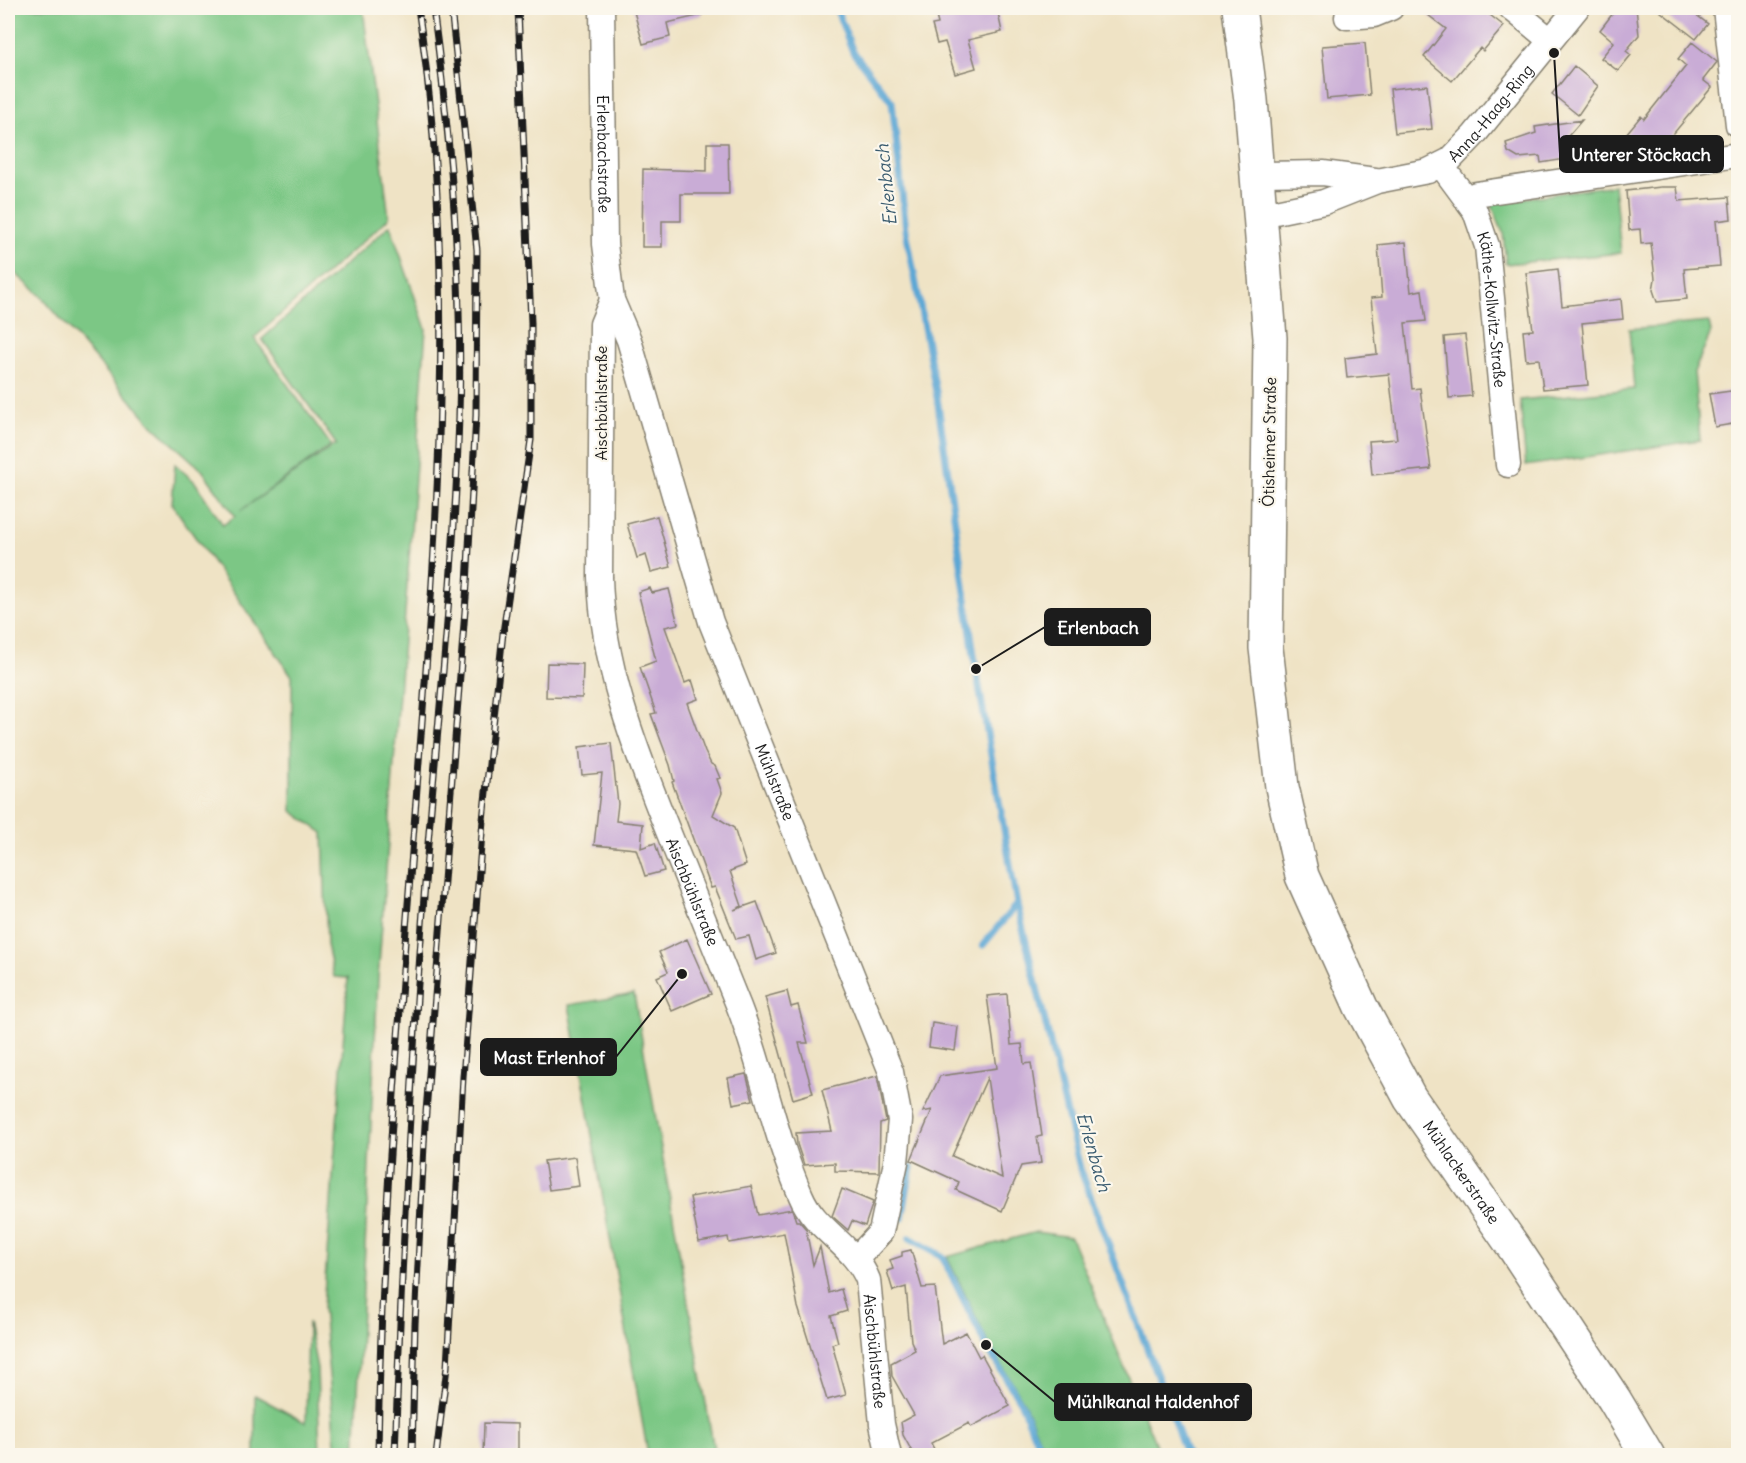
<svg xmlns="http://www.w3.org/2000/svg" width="1746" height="1463" viewBox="0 0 1746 1463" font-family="Delius,sans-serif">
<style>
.green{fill:#7bc785;stroke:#4c7250;stroke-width:1.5}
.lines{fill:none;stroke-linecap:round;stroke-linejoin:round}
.stream{stroke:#5da7d4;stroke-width:7}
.building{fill:#c9acd6;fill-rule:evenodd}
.street-casing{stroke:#868070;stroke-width:27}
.secondary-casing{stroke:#868070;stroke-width:36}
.street{stroke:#fff;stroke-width:24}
.secondary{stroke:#fff;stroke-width:33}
.rail-casing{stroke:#1c1c1c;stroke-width:7}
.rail{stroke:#fbf7ec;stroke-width:4.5;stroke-dasharray:14;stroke-linecap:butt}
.labels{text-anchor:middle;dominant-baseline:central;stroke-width:4.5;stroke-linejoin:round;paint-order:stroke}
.street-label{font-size:16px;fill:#1c1c1c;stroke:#fbf7ec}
.water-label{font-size:18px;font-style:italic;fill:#395b6f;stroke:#fbf7ec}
.leader{fill:none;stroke:#1c1c1c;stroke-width:2}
.callout-dot{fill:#1c1c1c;stroke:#fbf7ec;stroke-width:2}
.callout{fill:#1c1c1c;stroke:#1c1c1c;stroke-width:2}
.callout-label{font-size:18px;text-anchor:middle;font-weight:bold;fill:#fff}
</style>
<rect width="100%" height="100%" fill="#fbf7ec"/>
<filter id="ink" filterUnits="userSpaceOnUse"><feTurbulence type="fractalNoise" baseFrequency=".0167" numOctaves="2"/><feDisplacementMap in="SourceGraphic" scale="12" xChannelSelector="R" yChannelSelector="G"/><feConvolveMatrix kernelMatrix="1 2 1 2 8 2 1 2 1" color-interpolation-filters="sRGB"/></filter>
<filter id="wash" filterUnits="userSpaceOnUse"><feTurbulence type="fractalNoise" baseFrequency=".008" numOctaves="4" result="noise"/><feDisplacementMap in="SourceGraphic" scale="24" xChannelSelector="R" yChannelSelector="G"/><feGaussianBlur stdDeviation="1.35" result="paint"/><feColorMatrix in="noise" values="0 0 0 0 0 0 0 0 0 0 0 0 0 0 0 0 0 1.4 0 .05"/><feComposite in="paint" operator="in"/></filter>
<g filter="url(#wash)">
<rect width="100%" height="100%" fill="#efe3c5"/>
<path class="green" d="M 8,8 L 363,8 L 389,218 L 254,338 L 331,445 L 240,511 L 336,444 L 262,339 L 390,225 L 426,329 L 378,979 L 355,1455 L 336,1455 L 323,1307 L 348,978 L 334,977 L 327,945 L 323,833 L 292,811 L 292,676 L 172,504 L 175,464 L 195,482 L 223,525 L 235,516 L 202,470 L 153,426 L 40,295 L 8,267 Z
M 1614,185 L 1621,253 L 1506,264 L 1503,233 L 1491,203 Z
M 1709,322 L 1711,332 L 1694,372 L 1700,440 L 1526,466 L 1520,400 L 1634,389 L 1629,329 Z
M 634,994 L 715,1455 L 648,1455 L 569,1005 Z
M 1036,1232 L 1071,1237 L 1160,1455 L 1046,1455 L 1024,1402 L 989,1344 L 947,1257 Z
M 308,1322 L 317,1368 L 320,1455 L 255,1455 L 255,1395 L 306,1423 Z"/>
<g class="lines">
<path class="stream" d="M 836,8 L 853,52 L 892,102 L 906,230 L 937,397 L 976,669 L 1017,904 L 1080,1168 L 1187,1456
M 983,945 L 1017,904
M 902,1218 L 911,1168
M 910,1238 L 942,1256 L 986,1345 L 1021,1403 L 1043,1456"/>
</g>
<g id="blocks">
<path class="building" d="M 633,8 L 701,8 L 702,15 L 667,23 L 670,37 L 643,44 Z
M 934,8 L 997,8 L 1002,32 L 968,40 L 976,68 L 955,74 L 945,42 L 937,44 L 932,25 L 938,24 Z
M 1419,8 L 1481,8 L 1504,26 L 1483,51 L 1480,48 L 1452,81 L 1424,57 L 1446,29 Z
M 1617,8 L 1636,8 L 1639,35 L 1626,51 L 1631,55 L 1618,71 L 1601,58 L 1614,42 L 1600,30 Z
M 1656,8 L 1687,8 L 1708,24 L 1696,39 Z
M 1692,42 L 1717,62 L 1703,80 L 1712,87 L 1669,139 L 1666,136 L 1650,154 L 1626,134 L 1641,116 L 1644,119 L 1686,66 L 1678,59 Z
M 1365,43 L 1370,95 L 1327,99 L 1322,46 Z
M 1574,66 L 1598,86 L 1578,115 L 1552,94 Z
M 1427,85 L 1432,129 L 1395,133 L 1390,89 Z
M 1582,120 L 1563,142 L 1566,159 L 1541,163 L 1540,156 L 1518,158 L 1508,152 L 1506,143 L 1536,133 L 1535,127 Z
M 707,143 L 728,143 L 729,194 L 681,194 L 681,221 L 662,221 L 662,247 L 642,247 L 643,169 L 707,171 Z
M 1661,187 L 1677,187 L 1679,201 L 1729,197 L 1731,219 L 1716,221 L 1720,266 L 1684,269 L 1687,299 L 1657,302 L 1653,290 L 1655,279 L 1651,243 L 1641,244 L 1640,229 L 1629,230 L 1626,191 Z
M 1406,242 L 1411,292 L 1422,290 L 1426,321 L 1405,323 L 1412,389 L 1420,388 L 1431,469 L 1372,475 L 1369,441 L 1397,439 L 1389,374 L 1347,378 L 1345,358 L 1377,354 L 1371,298 L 1382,297 L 1378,245 Z
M 1558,269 L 1562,306 L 1621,299 L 1623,319 L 1582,323 L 1588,385 L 1543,389 L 1539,359 L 1526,360 L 1523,331 L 1533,330 L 1526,273 Z
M 1465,335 L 1472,396 L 1449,398 L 1444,337 Z
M 1738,390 L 1738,423 L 1715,427 L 1709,394 Z
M 657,516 L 671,567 L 651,572 L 646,555 L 637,558 L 627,524 Z
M 650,588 L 652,593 L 669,589 L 678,624 L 665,627 L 685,683 L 692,680 L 698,699 L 687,703 L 705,752 L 711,764 L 715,766 L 720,778 L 717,779 L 722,793 L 713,815 L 734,828 L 746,865 L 730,871 L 742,906 L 734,910 L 757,902 L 776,953 L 756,960 L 749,936 L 736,939 L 715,887 L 711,888 L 672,782 L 674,781 L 670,765 L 651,714 L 656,713 L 640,667 L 656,661 L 638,592 Z
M 547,663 L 583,664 L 582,698 L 546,697 Z
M 611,743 L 618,804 L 616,821 L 643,824 L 641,848 L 655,843 L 664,871 L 645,876 L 636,849 L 594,845 L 602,773 L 582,775 L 579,747 Z
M 687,939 L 711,994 L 672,1011 L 657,977 L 668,972 L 659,952 Z
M 787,991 L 791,1007 L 798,1005 L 808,1043 L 799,1043 L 813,1093 L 793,1099 L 765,997 Z
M 1007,994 L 1011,1045 L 1022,1044 L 1024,1064 L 1031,1063 L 1042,1136 L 1037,1137 L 1041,1163 L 1021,1166 L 1002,1211 L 956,1190 L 959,1182 L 911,1160 L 932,1110 L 923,1112 L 940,1076 L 997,1068 L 987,996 ZM 987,1078 L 1002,1178 L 952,1156 Z
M 932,1023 L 958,1027 L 955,1051 L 929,1047 Z
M 746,1074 L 753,1100 L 733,1104 L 728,1078 Z
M 877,1076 L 886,1121 L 880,1123 L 879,1172 L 835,1171 L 835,1163 L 804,1165 L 797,1144 L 796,1133 L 832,1131 L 822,1090 Z
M 575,1157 L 579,1186 L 549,1190 L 544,1161 Z
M 751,1186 L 758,1215 L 792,1209 L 796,1221 L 799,1221 L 806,1229 L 813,1265 L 820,1247 L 829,1293 L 841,1289 L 847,1311 L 831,1316 L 838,1342 L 832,1344 L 846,1395 L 827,1400 L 798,1307 L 784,1233 L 729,1243 L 728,1237 L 699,1242 L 690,1197 Z
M 842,1189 L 873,1202 L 865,1226 L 852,1221 L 848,1230 L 832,1216 Z
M 911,1250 L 922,1288 L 935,1287 L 942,1344 L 966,1332 L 979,1357 L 982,1355 L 1010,1406 L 971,1427 L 969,1423 L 931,1443 L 937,1455 L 914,1455 L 903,1435 L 901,1422 L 914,1415 L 892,1376 L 891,1363 L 915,1350 L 911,1341 L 906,1287 L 893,1291 L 887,1271 L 893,1269 L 890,1260 L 902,1256 L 902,1252 Z
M 484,1423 L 518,1424 L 518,1455 L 483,1455 Z"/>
</g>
</g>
<g filter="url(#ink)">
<use href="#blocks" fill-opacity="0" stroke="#868070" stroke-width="1.5"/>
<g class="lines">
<g class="street-casing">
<g id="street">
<path id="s1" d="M 602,8 L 605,244 L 612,300 L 629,340 L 711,622 L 891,1072 L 900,1120 L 896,1162 L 881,1232 L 856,1259"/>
<path d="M 1511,8 L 1550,40"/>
<path d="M 1725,8 L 1738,125"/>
<path d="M 1347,17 L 1374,15 L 1391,8"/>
<path id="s2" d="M 1441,165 L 1475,211 L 1487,246 L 1508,465"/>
<path d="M 1257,174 L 1323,173 L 1375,180"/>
<path d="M 1467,199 L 1476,194 L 1738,155"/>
<path id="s3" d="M 1261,215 L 1324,202 L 1377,181 L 1428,171 L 1450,160 L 1474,135 L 1577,8"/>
<path id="s4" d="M 612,300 L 602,324 L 600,577 C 602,664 634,746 666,826 C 690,886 715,946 739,1007 C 763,1069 774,1135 801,1196 C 815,1230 855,1246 868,1280 L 882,1424 L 889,1456"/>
</g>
</g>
<g class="secondary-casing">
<g id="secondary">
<path id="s5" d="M 1239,8 L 1251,100 L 1270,338 L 1266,648 L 1282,787 L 1302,876 L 1361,1007 L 1410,1098 L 1515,1249 L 1614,1399 L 1648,1456"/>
</g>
</g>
<use href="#street" class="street"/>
<use href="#secondary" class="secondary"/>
<g class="rail-casing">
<path id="rail" d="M 378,1456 C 381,1215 403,975 421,735 C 440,493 455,248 418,8
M 395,1456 C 402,1251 412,1048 428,844 C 440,701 455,558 459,415 C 463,279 451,142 433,8
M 412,1456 L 415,1324 L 425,1125 L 467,585 L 476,415 L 477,250 L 451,8
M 436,1456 L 447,1367 L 463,1077 L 483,820 L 503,633 L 531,440 L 531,323 L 518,8"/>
</g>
<use href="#rail" class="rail"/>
</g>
</g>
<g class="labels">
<g class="street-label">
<text stroke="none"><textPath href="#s3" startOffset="260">Anna-Haag-Ring</textPath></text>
<text stroke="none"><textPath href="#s1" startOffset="146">Erlenbachstraße</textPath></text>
<text stroke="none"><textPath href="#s2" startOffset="158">Käthe-Kollwitz-Straße</textPath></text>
<text transform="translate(601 403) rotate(-90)">Aischbühlstraße</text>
<text transform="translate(1269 442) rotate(-89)">Ötisheimer Straße</text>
<text stroke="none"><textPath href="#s1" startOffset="802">Mühlstraße</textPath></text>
<text stroke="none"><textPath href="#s4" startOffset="609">Aischbühlstraße</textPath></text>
<text stroke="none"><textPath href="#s5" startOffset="1210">Mühlackerstraße</textPath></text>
<text stroke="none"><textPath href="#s4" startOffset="1112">Aischbühlstraße</textPath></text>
</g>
<g class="water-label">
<text transform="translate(886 185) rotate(-96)">Erlenbach</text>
<text transform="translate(1094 1152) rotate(74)">Erlenbach</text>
</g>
</g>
<path class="leader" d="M1554 53L1560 154M976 669L1045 627M682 974L616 1057M986 1345L1055 1402"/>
<g class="callout-dot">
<circle cx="1554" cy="53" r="6"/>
<circle cx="976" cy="669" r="6"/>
<circle cx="682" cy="974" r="6"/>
<circle cx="986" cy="1345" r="6"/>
</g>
<g class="callout">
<rect x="1560" y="136" width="163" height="36" rx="6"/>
<rect x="1045" y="609" width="105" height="36" rx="6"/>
<rect x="481" y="1039" width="135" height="36" rx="6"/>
<rect x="1055" y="1384" width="196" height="36" rx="6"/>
</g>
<g class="callout-label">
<text x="1641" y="161">Unterer Stöckach</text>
<text x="1098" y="634">Erlenbach</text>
<text x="549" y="1064">Mast Erlenhof</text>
<text x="1153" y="1408">Mühlkanal Haldenhof</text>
</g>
<rect width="1746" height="1463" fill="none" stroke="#fbf7ec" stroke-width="30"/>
</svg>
